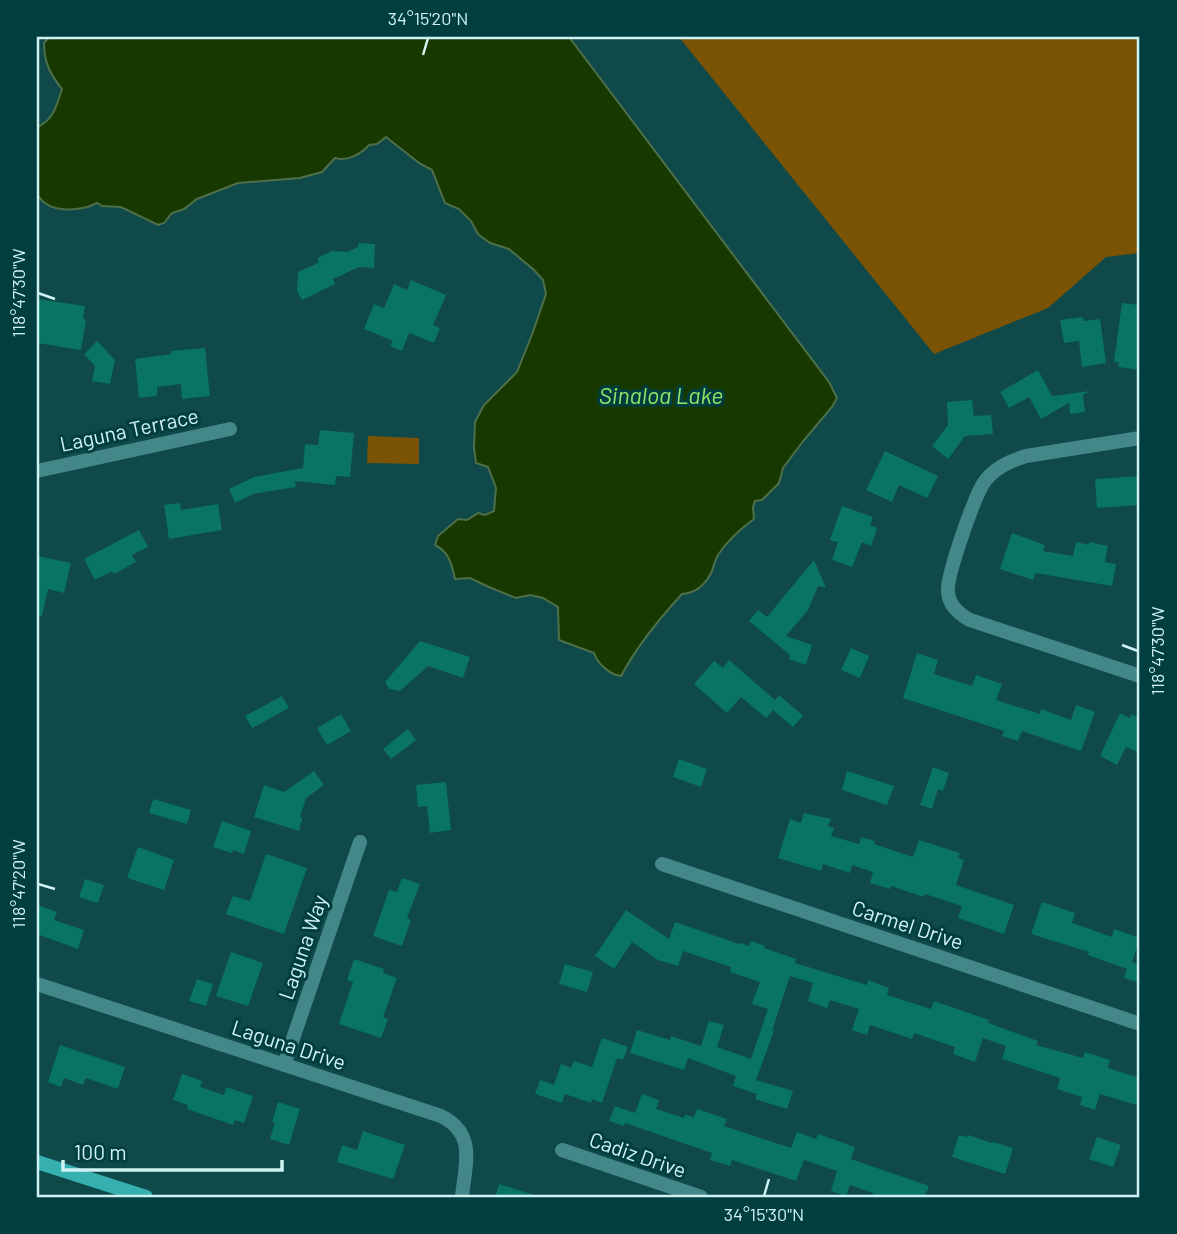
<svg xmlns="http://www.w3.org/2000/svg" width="1177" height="1234" viewBox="0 0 1177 1234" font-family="Barlow,sans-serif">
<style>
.green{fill:#7b5304}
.water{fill:#173900;stroke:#4e7049;stroke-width:2}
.building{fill:#087461}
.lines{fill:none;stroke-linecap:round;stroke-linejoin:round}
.street{stroke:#448788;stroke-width:14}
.secondary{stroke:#36afb0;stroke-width:14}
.ticks{fill:none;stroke:#d0f2f2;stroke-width:2.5}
.labels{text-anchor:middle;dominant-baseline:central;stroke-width:6;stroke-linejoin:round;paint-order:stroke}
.street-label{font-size:21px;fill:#d0f2f2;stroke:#003e3f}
.water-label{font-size:23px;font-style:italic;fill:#93e768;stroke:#003e3f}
.neatline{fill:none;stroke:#d0f2f2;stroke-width:2.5}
.ticks-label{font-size:18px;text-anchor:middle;fill:#d0f2f2}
</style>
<rect width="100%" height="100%" fill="#0f4949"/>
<path class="green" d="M 679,37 L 1140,37 L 1140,253 L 1106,257 L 1048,308 L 934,354 Z
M 368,436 L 419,438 L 419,464 L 367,463 Z"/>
<path class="water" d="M 49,37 L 569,37 L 829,382 L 837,398 L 832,407 L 804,440 L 783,468 L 779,483 L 762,500 L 755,501 L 753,507 L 754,519 C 740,529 728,540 718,555 C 715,560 714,565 712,571 C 706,584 697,593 682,594 C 659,619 637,646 621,676 C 610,675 597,663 594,653 L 559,640 L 558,607 L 543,598 L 530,595 L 516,598 L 489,587 L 470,578 L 455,579 C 451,563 450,553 435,545 L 438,536 L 458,519 L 467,520 L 478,513 L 485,515 L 494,511 L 496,488 L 488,467 L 476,463 L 474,448 L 475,422 L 484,405 L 517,372 L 533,332 L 546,294 L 543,280 L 534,270 L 509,249 L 490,243 L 478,234 L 471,221 L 459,209 L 445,203 L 432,170 L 419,163 L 386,137 L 377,144 L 369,145 C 361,154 347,162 335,158 L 322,172 L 300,178 L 238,183 L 197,199 L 184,209 L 172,213 L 164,223 L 158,225 L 121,207 L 102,206 L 97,203 C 84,210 58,213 45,203 C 42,201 39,197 37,194 L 37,127 C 53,121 57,105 62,89 C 50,74 44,62 44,43 Z"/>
<path class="building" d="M 358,243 L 375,244 L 374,268 L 359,267 L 333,279 L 335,284 L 302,300 L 297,291 L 298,272 L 318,263 L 318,258 L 332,251 L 347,252 L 358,247 Z
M 411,280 L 446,295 L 433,325 L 440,328 L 434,343 L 409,333 L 402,351 L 390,346 L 393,341 L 364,329 L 374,304 L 384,308 L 394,284 L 407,290 Z
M 37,299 L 85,306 L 83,317 L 86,321 L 81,350 L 37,343 Z
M 1122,303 L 1140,305 L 1140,370 L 1118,367 L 1119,362 L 1114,362 Z
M 1083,317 L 1084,321 L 1100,319 L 1106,363 L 1082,367 L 1079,341 L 1064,343 L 1060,320 Z
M 97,341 L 115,360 L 110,384 L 92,381 L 95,366 L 84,354 Z
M 205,348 L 210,396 L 182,399 L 181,384 L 157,387 L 157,396 L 139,398 L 135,359 L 171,354 L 171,351 Z
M 1038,370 L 1052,396 L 1090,391 L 1083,395 L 1085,412 L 1070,414 L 1069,403 L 1041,419 L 1029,397 L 1009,408 L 1000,392 Z
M 972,400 L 974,416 L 991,415 L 993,434 L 965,436 L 948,459 L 932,446 L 948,425 L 947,402 Z
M 320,430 L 354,433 L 350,477 L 336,476 L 335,485 L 295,481 L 296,487 L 253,494 L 235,503 L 229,489 L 254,477 L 303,468 L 305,444 L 318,445 Z
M 885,451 L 938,476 L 927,498 L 899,485 L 892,502 L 866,490 Z
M 1140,476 L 1140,505 L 1097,508 L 1095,479 Z
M 180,503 L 181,510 L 218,504 L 222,530 L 169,539 L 164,505 Z
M 842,506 L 873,517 L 870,525 L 877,528 L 871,546 L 862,542 L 852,567 L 832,560 L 838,542 L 830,540 Z
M 139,530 L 148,547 L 132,555 L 136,562 L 114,574 L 112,571 L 95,580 L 84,559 Z
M 1012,533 L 1045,545 L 1043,551 L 1073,556 L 1076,542 L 1089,545 L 1089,542 L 1108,546 L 1105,562 L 1116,564 L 1112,586 L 1036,573 L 1033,580 L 1000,569 Z
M 37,556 L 71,563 L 64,593 L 48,589 L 42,616 L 37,616 Z
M 814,560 L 826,588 L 818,586 L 808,610 L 786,636 L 812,645 L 806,665 L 789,659 L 790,655 L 749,621 L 758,610 L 767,617 Z
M 420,641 L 470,657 L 463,678 L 428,666 L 400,691 L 389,689 L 385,682 Z
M 851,648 L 869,656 L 860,678 L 841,670 Z
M 917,653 L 938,660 L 934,674 L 972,686 L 976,675 L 1002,684 L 996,700 L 1040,714 L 1041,709 L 1071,720 L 1076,705 L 1095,712 L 1081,751 L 1022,731 L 1018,741 L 1002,736 L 1004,731 L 903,698 Z
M 729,660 L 775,700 L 779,695 L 803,716 L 793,727 L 773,710 L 766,718 L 741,697 L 727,713 L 694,684 L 714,661 L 723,668 Z
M 282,696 L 289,708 L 252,728 L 245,716 Z
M 1120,713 L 1130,718 L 1131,714 L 1140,718 L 1140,753 L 1126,747 L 1117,765 L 1100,756 Z
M 341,714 L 351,731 L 327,745 L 317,728 Z
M 408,729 L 416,740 L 391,759 L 383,749 Z
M 679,759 L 707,769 L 701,787 L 673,777 Z
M 933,767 L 949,773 L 943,791 L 938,789 L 932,809 L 920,805 Z
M 314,771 L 324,785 L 306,798 L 300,817 L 302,819 L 299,831 L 254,817 L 264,785 L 284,792 Z
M 847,771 L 894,786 L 887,805 L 842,790 Z
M 446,782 L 451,830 L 430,833 L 427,806 L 418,807 L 416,785 Z
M 153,799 L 191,810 L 187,824 L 149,813 Z
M 804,813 L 831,819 L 828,826 L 834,828 L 831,836 L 859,844 L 861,837 L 875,841 L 874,844 L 913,857 L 919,840 L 960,853 L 958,858 L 964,860 L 956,885 L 1014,905 L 1004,934 L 958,918 L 962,906 L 925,894 L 924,897 L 891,886 L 890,889 L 870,883 L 873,872 L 852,865 L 850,873 L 823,864 L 821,871 L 778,858 L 790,819 L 801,823 Z
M 222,821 L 251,831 L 244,854 L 233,850 L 232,853 L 213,847 Z
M 138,847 L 174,860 L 164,890 L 127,878 Z
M 266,854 L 307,868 L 284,934 L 226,914 L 233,896 L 250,901 Z
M 402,878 L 420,884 L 407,918 L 411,920 L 402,946 L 373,936 L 389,890 L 397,892 Z
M 85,879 L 104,885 L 98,903 L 79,897 Z
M 1042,902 L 1075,913 L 1072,923 L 1087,928 L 1112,937 L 1114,929 L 1140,938 L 1132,962 L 1140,965 L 1140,983 L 1124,978 L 1127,969 L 1088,955 L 1089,952 L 1031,934 Z
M 37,905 L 57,912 L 54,920 L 84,930 L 78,949 L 37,934 Z
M 626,910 L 669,939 L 675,922 L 739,944 L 740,943 L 749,946 L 751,941 L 765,946 L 764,948 L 796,959 L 795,963 L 867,985 L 868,980 L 889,988 L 887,995 L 931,1009 L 934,1001 L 989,1020 L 988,1023 L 1038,1041 L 1036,1045 L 1083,1058 L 1085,1052 L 1110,1060 L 1108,1068 L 1140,1078 L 1140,1106 L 1100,1094 L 1095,1110 L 1080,1105 L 1082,1097 L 1057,1089 L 1060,1078 L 1002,1059 L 1006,1046 L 983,1038 L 975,1062 L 953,1054 L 955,1047 L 914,1033 L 912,1039 L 870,1025 L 867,1035 L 852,1030 L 859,1009 L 830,1000 L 827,1008 L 808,1001 L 813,983 L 790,976 L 772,1031 L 774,1031 L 756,1080 L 793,1091 L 787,1109 L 755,1099 L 757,1094 L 733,1086 L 736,1076 L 688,1058 L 684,1070 L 630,1053 L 637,1030 L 670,1040 L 671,1036 L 701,1046 L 709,1021 L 724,1025 L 717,1047 L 751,1059 L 768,1009 L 752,1004 L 760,982 L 730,972 L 731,967 L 683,951 L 678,966 L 658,960 L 632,942 L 614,969 L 595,956 Z
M 231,952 L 263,963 L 248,1006 L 216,996 Z
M 354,959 L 384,969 L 383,973 L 397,978 L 383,1017 L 388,1019 L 381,1038 L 339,1024 L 353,982 L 347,980 Z
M 565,964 L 593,972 L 587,992 L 559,984 Z
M 197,979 L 213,984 L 206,1006 L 189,1001 Z
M 602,1038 L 628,1047 L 623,1060 L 617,1058 L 602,1103 L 592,1099 L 591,1103 L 565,1094 L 562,1103 L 535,1094 L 540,1080 L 554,1085 L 561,1064 L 571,1068 L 574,1061 L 592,1067 Z
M 60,1045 L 125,1067 L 118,1089 L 86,1078 L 83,1085 L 64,1078 L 61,1087 L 48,1082 Z
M 182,1074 L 202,1081 L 200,1087 L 224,1095 L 226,1087 L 253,1096 L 244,1123 L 235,1120 L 233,1125 L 187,1109 L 188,1105 L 173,1100 Z
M 642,1094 L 659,1100 L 656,1109 L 684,1118 L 685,1115 L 694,1117 L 697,1109 L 727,1119 L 724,1126 L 791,1148 L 797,1132 L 816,1139 L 818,1134 L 855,1147 L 851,1159 L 929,1186 L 925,1197 L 872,1197 L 873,1193 L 850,1185 L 846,1196 L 831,1191 L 837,1171 L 804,1160 L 796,1181 L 732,1160 L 730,1166 L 710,1160 L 712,1153 L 625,1123 L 624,1126 L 609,1121 L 615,1106 L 635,1113 Z
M 278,1102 L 300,1109 L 289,1145 L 270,1139 L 275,1122 L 272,1122 Z
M 363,1131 L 405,1145 L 393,1179 L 337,1162 L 342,1145 L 357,1150 Z
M 959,1135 L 967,1137 L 968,1135 L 992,1143 L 993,1142 L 1013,1148 L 1005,1174 L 952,1157 Z
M 1097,1137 L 1121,1145 L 1113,1167 L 1089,1159 Z
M 499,1184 L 534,1195 L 533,1197 L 495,1197 Z"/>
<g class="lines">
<path class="street" d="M 1140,438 L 1026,456 C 1010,461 996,467 985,481 C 975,494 946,577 948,592 C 949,606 959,614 970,620 L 1140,676
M 37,471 L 230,429
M 662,864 L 1140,1024
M 37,984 L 441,1116 C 477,1134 465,1164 462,1197
M 284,1065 L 360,842
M 562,1150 L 701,1197"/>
<path class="secondary" d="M 37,1162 L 146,1197"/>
</g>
<path class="ticks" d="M 423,55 L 428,38M 38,293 L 55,299M 1122,645 L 1138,651M 38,884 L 55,889M 764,1196 L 769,1179"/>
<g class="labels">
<g class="street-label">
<text transform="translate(129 429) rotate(-12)">Laguna Terrace</text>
<text transform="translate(908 924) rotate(18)">Carmel Drive</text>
<text transform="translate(302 947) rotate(-71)">Laguna Way</text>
<text transform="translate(289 1044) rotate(18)">Laguna Drive</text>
<text transform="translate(638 1154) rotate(19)">Cadiz Drive</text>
</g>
<g class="water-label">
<text x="661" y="395">Sinaloa Lake</text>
</g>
</g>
<rect width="1177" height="1234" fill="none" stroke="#003e3f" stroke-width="77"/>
<path d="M63 1160v10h219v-10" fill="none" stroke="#d0f2f2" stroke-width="3.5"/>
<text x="74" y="1160" font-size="21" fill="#d0f2f2" stroke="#003e3f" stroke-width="5" paint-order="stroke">100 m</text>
<rect x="38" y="38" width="1100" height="1158" class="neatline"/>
<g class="ticks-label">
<text x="428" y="25">34°15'20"N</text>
<text transform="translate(19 293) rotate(-90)" y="6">118°47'30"W</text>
<text transform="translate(1158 651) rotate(-90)" y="6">118°47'30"W</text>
<text transform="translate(19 884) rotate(-90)" y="6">118°47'20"W</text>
<text x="764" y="1221">34°15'30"N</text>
</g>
</svg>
